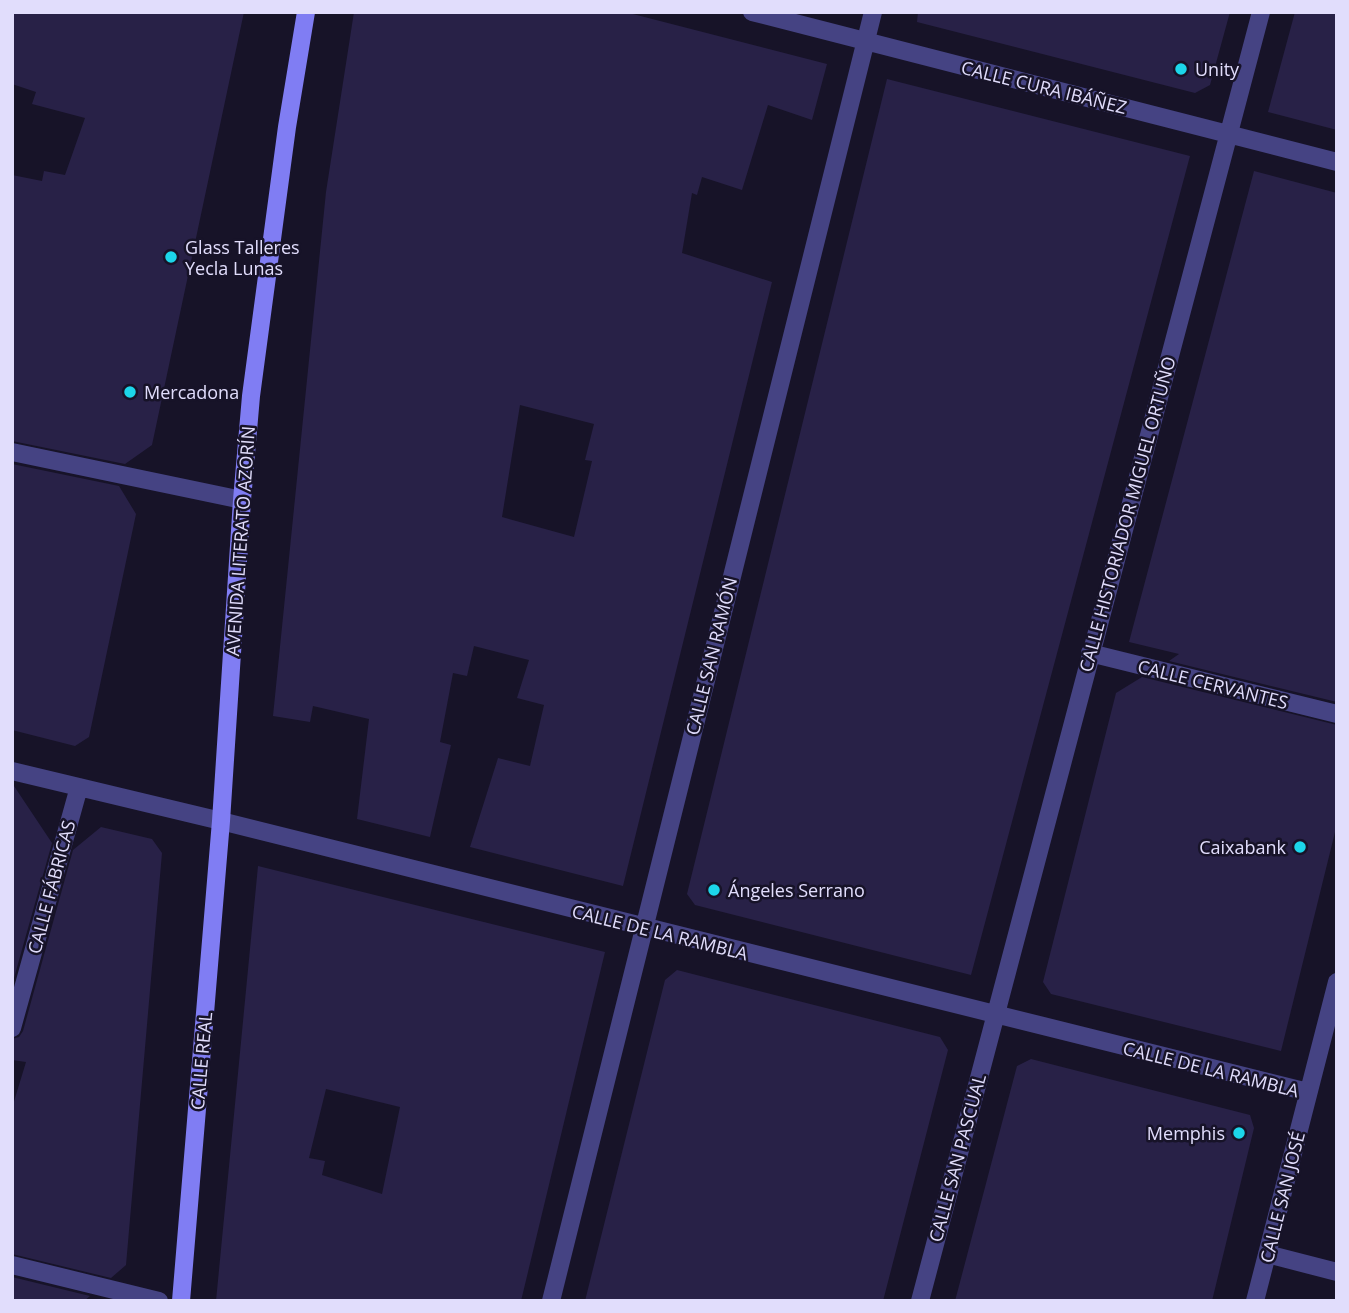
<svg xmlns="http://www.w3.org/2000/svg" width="1349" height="1313" viewBox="0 0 1349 1313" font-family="'Open Sans',sans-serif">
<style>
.building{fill:#282147;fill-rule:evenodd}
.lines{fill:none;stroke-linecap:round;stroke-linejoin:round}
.pedestrian{stroke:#454383;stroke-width:18}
.minor{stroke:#454383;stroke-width:18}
.secondary{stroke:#807df3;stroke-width:18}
.poi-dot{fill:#1cd6ea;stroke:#171328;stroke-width:2.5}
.labels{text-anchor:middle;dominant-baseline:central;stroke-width:5;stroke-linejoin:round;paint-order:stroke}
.poi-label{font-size:18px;fill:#e1ddfc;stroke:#171328;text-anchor:start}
.street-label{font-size:18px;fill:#e1ddfc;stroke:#171328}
</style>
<rect width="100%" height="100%" fill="#171328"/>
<path class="building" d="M 12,12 L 244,12 L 152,445 L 125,464 L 12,441 L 12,175 L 42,181 L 44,171 L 65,175 L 85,118 L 32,104 L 36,92 L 12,84 Z
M 354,12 L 625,12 L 827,64 L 812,120 L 768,105 L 742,190 L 702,177 L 697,195 L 692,193 L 682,253 L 772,282 L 623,886 L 470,847 L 498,758 L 530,766 L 544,705 L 517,698 L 529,660 L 474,646 L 467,676 L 453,673 L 440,742 L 451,745 L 430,837 L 357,819 L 369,719 L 313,706 L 310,722 L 273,716 L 326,192 ZM 520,405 L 594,424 L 585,460 L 592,461 L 574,537 L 502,517 Z
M 918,12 L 1230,12 L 1210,85 L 1195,93 L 917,22 Z
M 1295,12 L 1337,12 L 1337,130 L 1268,112 Z
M 887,79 L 1190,156 L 971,975 L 695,905 L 687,894 Z
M 1254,171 L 1337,193 L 1337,702 L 1169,661 L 1179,654 L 1129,642 Z
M 12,464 L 119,486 L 136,514 L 89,737 L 75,746 L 12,730 Z
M 1142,677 L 1337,725 L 1337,824 L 1281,1051 L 1051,994 L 1043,982 L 1116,693 Z
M 12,783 L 52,843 L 12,985 Z
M 101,827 L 152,839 L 162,853 L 126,1265 L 111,1278 L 12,1254 L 12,1108 L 26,1062 L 12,1060 L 12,1039 L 19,1037 L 23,1031 L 73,850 Z
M 258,866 L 605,952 L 521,1301 L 216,1301 ZM 326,1089 L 400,1107 L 382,1194 L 322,1175 L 325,1161 L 309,1158 Z
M 677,970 L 940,1037 L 948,1050 L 883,1301 L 585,1301 L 665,980 Z
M 1031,1059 L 1250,1115 L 1254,1128 L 1212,1301 L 955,1301 L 1017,1066 Z
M 12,1277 L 90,1296 L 84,1301 L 12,1301 Z"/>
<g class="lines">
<path class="pedestrian" d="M 12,452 L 242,500"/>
<path class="minor" d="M 752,12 L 1337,162
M 1090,653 L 1337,714
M 12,771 L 221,821 L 1308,1092
M 12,1028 L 79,787
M 1267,1254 L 1337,1272
M 12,1265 L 159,1301
M 551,1301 L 873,12
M 920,1301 L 1261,12
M 1255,1301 L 1337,982"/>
<path class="secondary" d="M 181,1301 L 221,821 L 242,500 L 251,396 L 287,127 L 306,12"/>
</g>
<g class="poi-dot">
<circle cx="1181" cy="69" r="7"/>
<circle cx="171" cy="257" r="7"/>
<circle cx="130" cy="392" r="7"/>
<circle cx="1300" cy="847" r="7"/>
<circle cx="714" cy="890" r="7"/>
<circle cx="1239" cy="1133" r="7"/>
</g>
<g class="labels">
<g class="poi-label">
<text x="1195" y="69">Unity</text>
<text x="185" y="247">Glass Talleres<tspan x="185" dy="21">Yecla Lunas</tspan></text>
<text x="144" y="392">Mercadona</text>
<text x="1286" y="847" text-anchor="end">Caixabank</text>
<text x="728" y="890">Ángeles Serrano</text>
<text x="1225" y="1133" text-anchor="end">Memphis</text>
</g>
<g class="street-label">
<text transform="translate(1044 87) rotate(14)">CALLE CURA IBÁÑEZ</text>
<text transform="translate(1127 514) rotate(-75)">CALLE HISTORIADOR MIGUEL ORTUÑO</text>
<text transform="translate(240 541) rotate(-86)">AVENIDA LITERATO AZORÍN</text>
<text transform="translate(711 656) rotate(-76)">CALLE SAN RAMÓN</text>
<text transform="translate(1213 684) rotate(14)">CALLE CERVANTES</text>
<text transform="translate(51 887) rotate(-75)">CALLE FÁBRICAS</text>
<text transform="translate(660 932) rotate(14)">CALLE DE LA RAMBLA</text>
<text transform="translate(201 1061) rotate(-85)">CALLE REAL</text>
<text transform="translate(1211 1069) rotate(14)">CALLE DE LA RAMBLA</text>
<text transform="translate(957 1158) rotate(-75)">CALLE SAN PASCUAL</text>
<text transform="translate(1282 1197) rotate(-76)">CALLE SAN JOSÉ</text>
</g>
</g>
<rect width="1349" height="1313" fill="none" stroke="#e1ddfc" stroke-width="28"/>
</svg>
